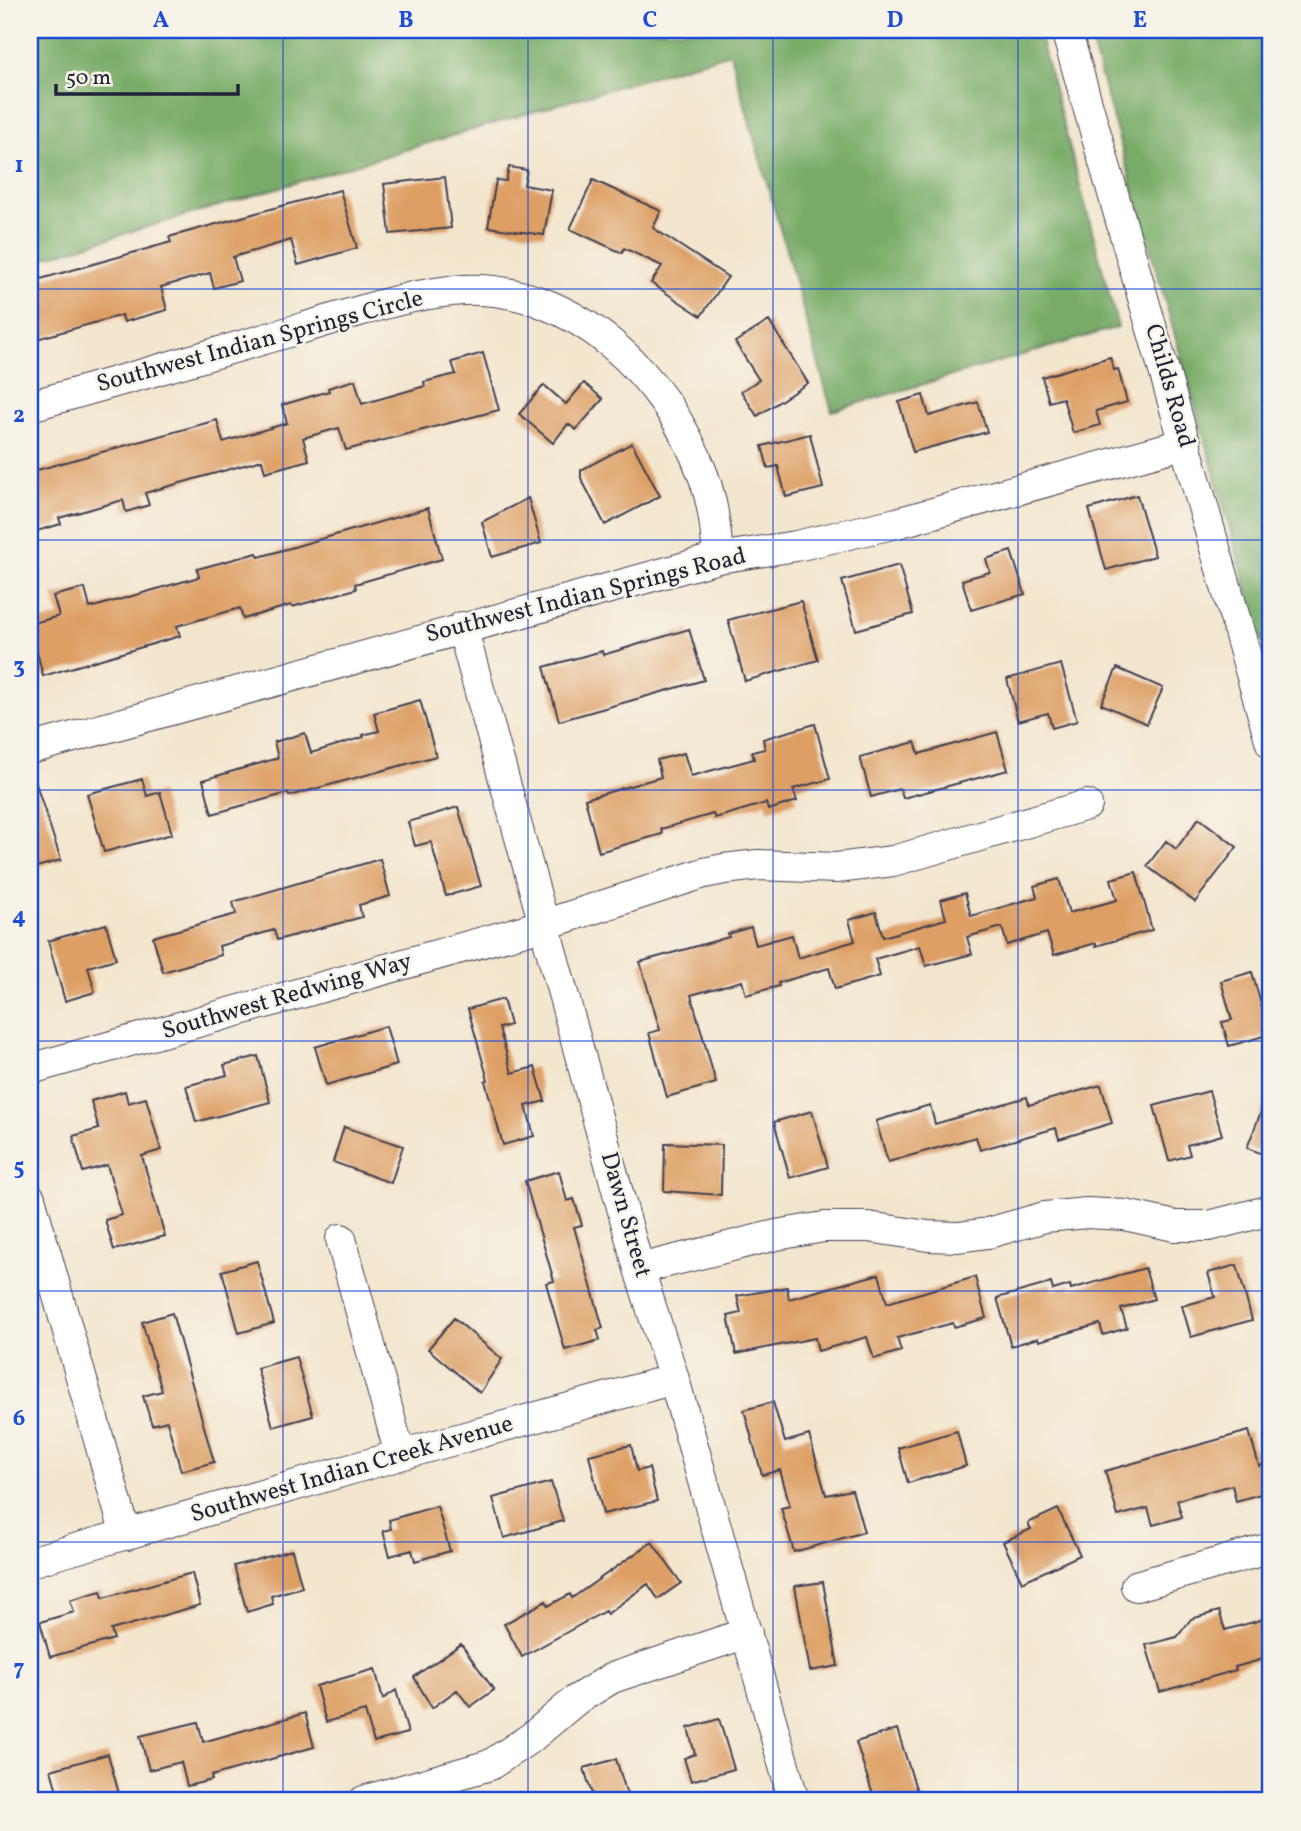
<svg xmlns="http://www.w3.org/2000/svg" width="1301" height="1831" viewBox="0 0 1301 1831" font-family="Vollkorn,serif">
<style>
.forest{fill:#78ac68;stroke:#4d6752;stroke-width:2}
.building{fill:#dd9f63}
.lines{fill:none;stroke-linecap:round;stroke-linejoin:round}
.minor-casing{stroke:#413f51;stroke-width:32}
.minor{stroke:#fff;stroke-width:30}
.grid{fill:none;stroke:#1d4ed8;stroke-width:2;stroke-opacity:0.55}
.labels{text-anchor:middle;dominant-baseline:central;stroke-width:5;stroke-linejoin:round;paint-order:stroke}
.street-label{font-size:24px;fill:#22223b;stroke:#f7f3e8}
.neatline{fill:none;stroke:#1d4ed8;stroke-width:2.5}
.grid-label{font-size:23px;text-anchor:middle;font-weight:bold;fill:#1d4ed8}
</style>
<rect width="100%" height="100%" fill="#f7f3e8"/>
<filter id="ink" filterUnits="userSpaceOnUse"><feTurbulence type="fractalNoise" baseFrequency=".0143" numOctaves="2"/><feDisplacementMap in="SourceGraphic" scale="14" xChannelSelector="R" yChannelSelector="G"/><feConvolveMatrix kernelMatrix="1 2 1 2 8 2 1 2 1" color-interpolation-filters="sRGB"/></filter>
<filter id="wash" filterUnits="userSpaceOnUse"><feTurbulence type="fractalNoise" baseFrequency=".00686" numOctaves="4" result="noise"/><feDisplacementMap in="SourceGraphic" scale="28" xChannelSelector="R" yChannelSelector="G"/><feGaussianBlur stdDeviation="1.57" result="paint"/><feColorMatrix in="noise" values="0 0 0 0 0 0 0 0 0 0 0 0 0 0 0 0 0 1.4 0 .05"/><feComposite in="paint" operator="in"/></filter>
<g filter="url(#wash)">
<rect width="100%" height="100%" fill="#f3e6ce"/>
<path class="forest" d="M 30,30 L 1038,30 L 1118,327 L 832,411 L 730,53 L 30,262 Z
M 1088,30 L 1271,30 L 1271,673 Z"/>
<g id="blocks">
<path class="building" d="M 509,167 L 527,170 L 524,185 L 552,190 L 544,235 L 488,227 L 496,180 L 506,181 Z
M 445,177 L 451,228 L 390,234 L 384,184 Z
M 593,180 L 661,211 L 653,228 L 728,277 L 701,316 L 651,283 L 662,266 L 624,248 L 622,253 L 570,229 Z
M 340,190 L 357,248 L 298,265 L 291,240 L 233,257 L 240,281 L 214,288 L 210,273 L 161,287 L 167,310 L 124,322 L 122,315 L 30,341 L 30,282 L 171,242 L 169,237 Z
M 769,321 L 808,383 L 757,416 L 741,391 L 759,380 L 735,342 Z
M 483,353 L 499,410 L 346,450 L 339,428 L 303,438 L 309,460 L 265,472 L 262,460 L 145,493 L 149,505 L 126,512 L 123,500 L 59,518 L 61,524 L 30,533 L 30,472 L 217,420 L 223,442 L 287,423 L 282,405 L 329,391 L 328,388 L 355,380 L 362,404 L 425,386 L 424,382 L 456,374 L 452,362 Z
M 1110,357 L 1114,370 L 1118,369 L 1127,402 L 1096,411 L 1100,425 L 1073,433 L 1063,398 L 1049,402 L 1042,377 Z
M 584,383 L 603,399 L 576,430 L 568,424 L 553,443 L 519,414 L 544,385 L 566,404 Z
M 923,395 L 929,416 L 978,402 L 987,432 L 913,452 L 899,402 Z
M 810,434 L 823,488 L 786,497 L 778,466 L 768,468 L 762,446 Z
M 632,443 L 660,496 L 605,525 L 581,478 L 581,470 Z
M 1137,495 L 1155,556 L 1106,570 L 1089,509 Z
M 528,498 L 541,543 L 492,557 L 482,522 Z
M 428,508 L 442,559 L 355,584 L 356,589 L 292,607 L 291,605 L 243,619 L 240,608 L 177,626 L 180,636 L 43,676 L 30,624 L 59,616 L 53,596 L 85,588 L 90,608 L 199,577 L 197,569 L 257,553 L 259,557 Z
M 1011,551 L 1025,594 L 971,610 L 962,580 L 990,572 L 986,559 Z
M 899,565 L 913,614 L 856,630 L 842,581 Z
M 801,601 L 818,660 L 745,681 L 728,620 Z
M 689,629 L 704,680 L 559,721 L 544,667 L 602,651 L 603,655 Z
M 1061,664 L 1077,721 L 1052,728 L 1048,713 L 1018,721 L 1007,679 Z
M 1117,668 L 1163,688 L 1147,724 L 1101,704 Z
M 420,700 L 436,756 L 289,796 L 288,793 L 212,814 L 203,780 L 278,758 L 274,742 L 305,733 L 311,753 L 364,737 L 363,735 L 379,731 L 374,713 Z
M 815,724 L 830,779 L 793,789 L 797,801 L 768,810 L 766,803 L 715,818 L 713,814 L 661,829 L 662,834 L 599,852 L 585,799 L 661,777 L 657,760 L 684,753 L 691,776 L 754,759 L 752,752 L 765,749 L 763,739 Z
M 997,732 L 1008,770 L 903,798 L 900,789 L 871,797 L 860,757 L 915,742 L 919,754 Z
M 142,779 L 147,796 L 160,792 L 172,834 L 104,852 L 87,794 Z
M 35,781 L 61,860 L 30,869 L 30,782 Z
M 458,807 L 481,886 L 446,896 L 431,842 L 415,846 L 408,822 Z
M 1199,818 L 1237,847 L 1195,902 L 1147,866 L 1166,841 L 1176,849 Z
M 380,859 L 390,896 L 359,905 L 362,917 L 277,940 L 274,930 L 219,946 L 221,955 L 163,972 L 153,937 L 236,914 L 233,902 Z
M 1136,872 L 1152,930 L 1096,946 L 1096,943 L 1054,955 L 1047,933 L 1007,945 L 1002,927 L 967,937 L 972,954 L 926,966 L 920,946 L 875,959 L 880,976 L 835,989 L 829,968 L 778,983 L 779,986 L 746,995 L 742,981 L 691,995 L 716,1083 L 667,1097 L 649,1033 L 660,1030 L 640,962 L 729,937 L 728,934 L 751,927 L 756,945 L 792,935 L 798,958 L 855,941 L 849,920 L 876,912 L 883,937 L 946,919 L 941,900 L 965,893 L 971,916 L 1037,897 L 1034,886 L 1059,879 L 1069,913 L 1117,900 L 1111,879 Z
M 106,924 L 116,959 L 88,967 L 95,992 L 65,1001 L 48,941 Z
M 1252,972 L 1263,1011 L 1266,1010 L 1271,1034 L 1229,1046 L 1222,1022 L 1232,1020 L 1221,981 Z
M 503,999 L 510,1025 L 499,1028 L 512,1073 L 535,1067 L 545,1101 L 526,1106 L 534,1136 L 503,1145 L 485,1081 L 488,1080 L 468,1009 Z
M 386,1026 L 397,1065 L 326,1085 L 315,1047 Z
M 258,1056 L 270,1102 L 196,1122 L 186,1086 L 227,1075 L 224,1065 Z
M 1101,1085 L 1112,1123 L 1059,1139 L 1056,1128 L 980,1150 L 976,1137 L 888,1162 L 876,1121 L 930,1105 L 935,1124 L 1027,1097 L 1029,1105 Z
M 1270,1089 L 1271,1090 L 1271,1157 L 1247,1148 Z
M 125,1091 L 128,1103 L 146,1098 L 161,1150 L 142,1156 L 165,1236 L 114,1250 L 105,1220 L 122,1215 L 107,1165 L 83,1172 L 73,1136 L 99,1129 L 91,1101 Z
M 1209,1091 L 1222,1135 L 1187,1145 L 1190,1155 L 1169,1161 L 1154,1106 Z
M 812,1111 L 828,1167 L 790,1178 L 774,1122 Z
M 344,1127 L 403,1146 L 391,1183 L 333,1162 Z
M 665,1143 L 722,1145 L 721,1195 L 664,1191 Z
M 559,1171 L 567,1201 L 574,1199 L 582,1225 L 574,1227 L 603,1328 L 597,1330 L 600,1340 L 565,1350 L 546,1283 L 554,1281 L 525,1181 Z
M 257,1261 L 274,1323 L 239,1333 L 222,1271 Z
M 1237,1265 L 1252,1320 L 1191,1337 L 1182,1306 L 1215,1297 L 1208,1273 Z
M 1145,1268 L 1154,1299 L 1121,1309 L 1127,1328 L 1103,1335 L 1100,1324 L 1039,1341 L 1038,1338 L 1011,1346 L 997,1298 L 1051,1283 L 1053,1290 L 1070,1285 L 1071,1289 Z
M 879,1274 L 887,1303 L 975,1277 L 986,1318 L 954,1327 L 953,1323 L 897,1338 L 901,1351 L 874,1359 L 867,1337 L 818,1351 L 815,1338 L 736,1354 L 728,1316 L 741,1313 L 737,1296 L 787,1287 L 789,1299 Z
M 172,1313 L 214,1462 L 181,1471 L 167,1421 L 152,1425 L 143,1396 L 162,1391 L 142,1322 Z
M 454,1318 L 502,1359 L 480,1393 L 428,1349 Z
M 296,1357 L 313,1416 L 273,1427 L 257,1368 Z
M 773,1402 L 785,1442 L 809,1435 L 826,1495 L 852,1490 L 864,1532 L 794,1552 L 781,1508 L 790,1506 L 780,1470 L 762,1475 L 744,1410 Z
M 957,1431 L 966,1466 L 908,1483 L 898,1448 Z
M 1249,1431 L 1259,1466 L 1271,1463 L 1271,1491 L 1236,1501 L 1232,1485 L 1177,1500 L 1182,1517 L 1153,1525 L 1148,1508 L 1118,1516 L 1105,1471 Z
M 631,1445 L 637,1471 L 649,1468 L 657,1501 L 603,1514 L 589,1455 Z
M 551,1482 L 563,1521 L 504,1538 L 493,1498 Z
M 437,1506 L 450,1551 L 415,1561 L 412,1550 L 390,1556 L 383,1531 L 391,1529 L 389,1520 Z
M 1058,1509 L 1080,1555 L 1022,1582 L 1003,1542 L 1031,1529 L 1028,1523 Z
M 652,1542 L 681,1583 L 658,1599 L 648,1584 L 607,1614 L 605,1611 L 522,1657 L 504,1624 L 546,1601 L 548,1606 L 570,1594 L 572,1598 Z
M 292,1550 L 302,1587 L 271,1596 L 273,1604 L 247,1612 L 234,1566 Z
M 192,1573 L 200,1605 L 111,1630 L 114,1639 L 50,1657 L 40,1622 L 74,1612 L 70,1600 L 101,1591 L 103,1598 Z
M 823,1582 L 838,1666 L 810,1671 L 795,1586 Z
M 1219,1611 L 1225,1630 L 1271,1617 L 1271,1657 L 1235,1667 L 1236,1670 L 1160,1692 L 1146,1645 L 1177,1637 L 1191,1619 Z
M 461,1644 L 494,1690 L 470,1707 L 457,1690 L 432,1708 L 414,1677 Z
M 375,1669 L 383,1699 L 396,1690 L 408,1733 L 374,1742 L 365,1711 L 326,1722 L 316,1686 Z
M 305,1713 L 314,1747 L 211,1776 L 212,1780 L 187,1786 L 181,1762 L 149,1770 L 140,1736 L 198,1722 L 203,1742 Z
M 719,1719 L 734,1769 L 691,1781 L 684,1758 L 695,1754 L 688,1728 Z
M 897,1729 L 920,1801 L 882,1801 L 881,1796 L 874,1798 L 856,1742 Z
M 108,1754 L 121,1801 L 93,1801 L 91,1797 L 75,1801 L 60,1801 L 51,1770 Z
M 616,1759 L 629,1801 L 594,1801 L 584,1768 Z"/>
</g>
</g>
<g filter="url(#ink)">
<use href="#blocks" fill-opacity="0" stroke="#413f51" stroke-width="2"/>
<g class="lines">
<g class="minor-casing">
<path id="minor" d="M 1066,30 L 1271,743
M 30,406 C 120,381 209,355 299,329 C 352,314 408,293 463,290 C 574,285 668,377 703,475 C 713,502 716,529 718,558
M 462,627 L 639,1269 L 674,1379 L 794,1801
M 30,749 L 718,558 L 796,546 L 897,523 L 1186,443
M 30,1069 L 543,925 L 704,873 L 724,869 L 758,865 L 837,868 L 893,861 L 1087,805
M 30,1198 L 126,1535
M 341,1239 L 400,1455
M 639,1269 L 776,1235 L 824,1227 L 868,1227 L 928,1236 L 958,1237 L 988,1233 L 1045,1217 L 1087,1213 L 1125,1215 L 1175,1226 L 1209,1226 L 1271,1210
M 30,1562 L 400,1455 L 674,1379
M 1136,1586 L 1271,1548
M 364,1801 L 490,1765 L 532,1737 L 576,1700 L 612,1678 L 747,1633"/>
</g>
<use href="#minor" class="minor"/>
</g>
</g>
<path class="grid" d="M 283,30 L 283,1801M 528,30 L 528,1801M 773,30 L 773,1801M 1018,30 L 1018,1801M 30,289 L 1271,289M 30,540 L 1271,540M 30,790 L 1271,790M 30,1041 L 1271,1041M 30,1291 L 1271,1291M 30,1542 L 1271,1542"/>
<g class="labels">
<g class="street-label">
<text transform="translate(260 342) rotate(-15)">Southwest Indian Springs Circle</text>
<text transform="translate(1169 386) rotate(74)">Childs Road</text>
<text transform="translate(586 596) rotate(-14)">Southwest Indian Springs Road</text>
<text transform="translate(287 997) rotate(-16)">Southwest Redwing Way</text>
<text transform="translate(625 1215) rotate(74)">Dawn Street</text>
<text transform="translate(352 1470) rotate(-16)">Southwest Indian Creek Avenue</text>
</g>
</g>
<rect width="1301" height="1831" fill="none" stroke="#f7f3e8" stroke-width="77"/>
<path d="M56 84v10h182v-10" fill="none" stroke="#22223b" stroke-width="3.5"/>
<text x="66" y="84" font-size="21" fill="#22223b" stroke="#f7f3e8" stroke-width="5" paint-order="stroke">50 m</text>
<rect x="38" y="38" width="1224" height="1754" class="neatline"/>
<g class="grid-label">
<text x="161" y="27">A</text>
<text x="406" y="27">B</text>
<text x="650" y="27">C</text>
<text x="895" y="27">D</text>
<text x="1140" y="27">E</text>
<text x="19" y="172">1</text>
<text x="19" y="422">2</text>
<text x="19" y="673">3</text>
<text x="19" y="923">4</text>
<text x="19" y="1174">5</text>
<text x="19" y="1425">6</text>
<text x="19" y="1675">7</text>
</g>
</svg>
